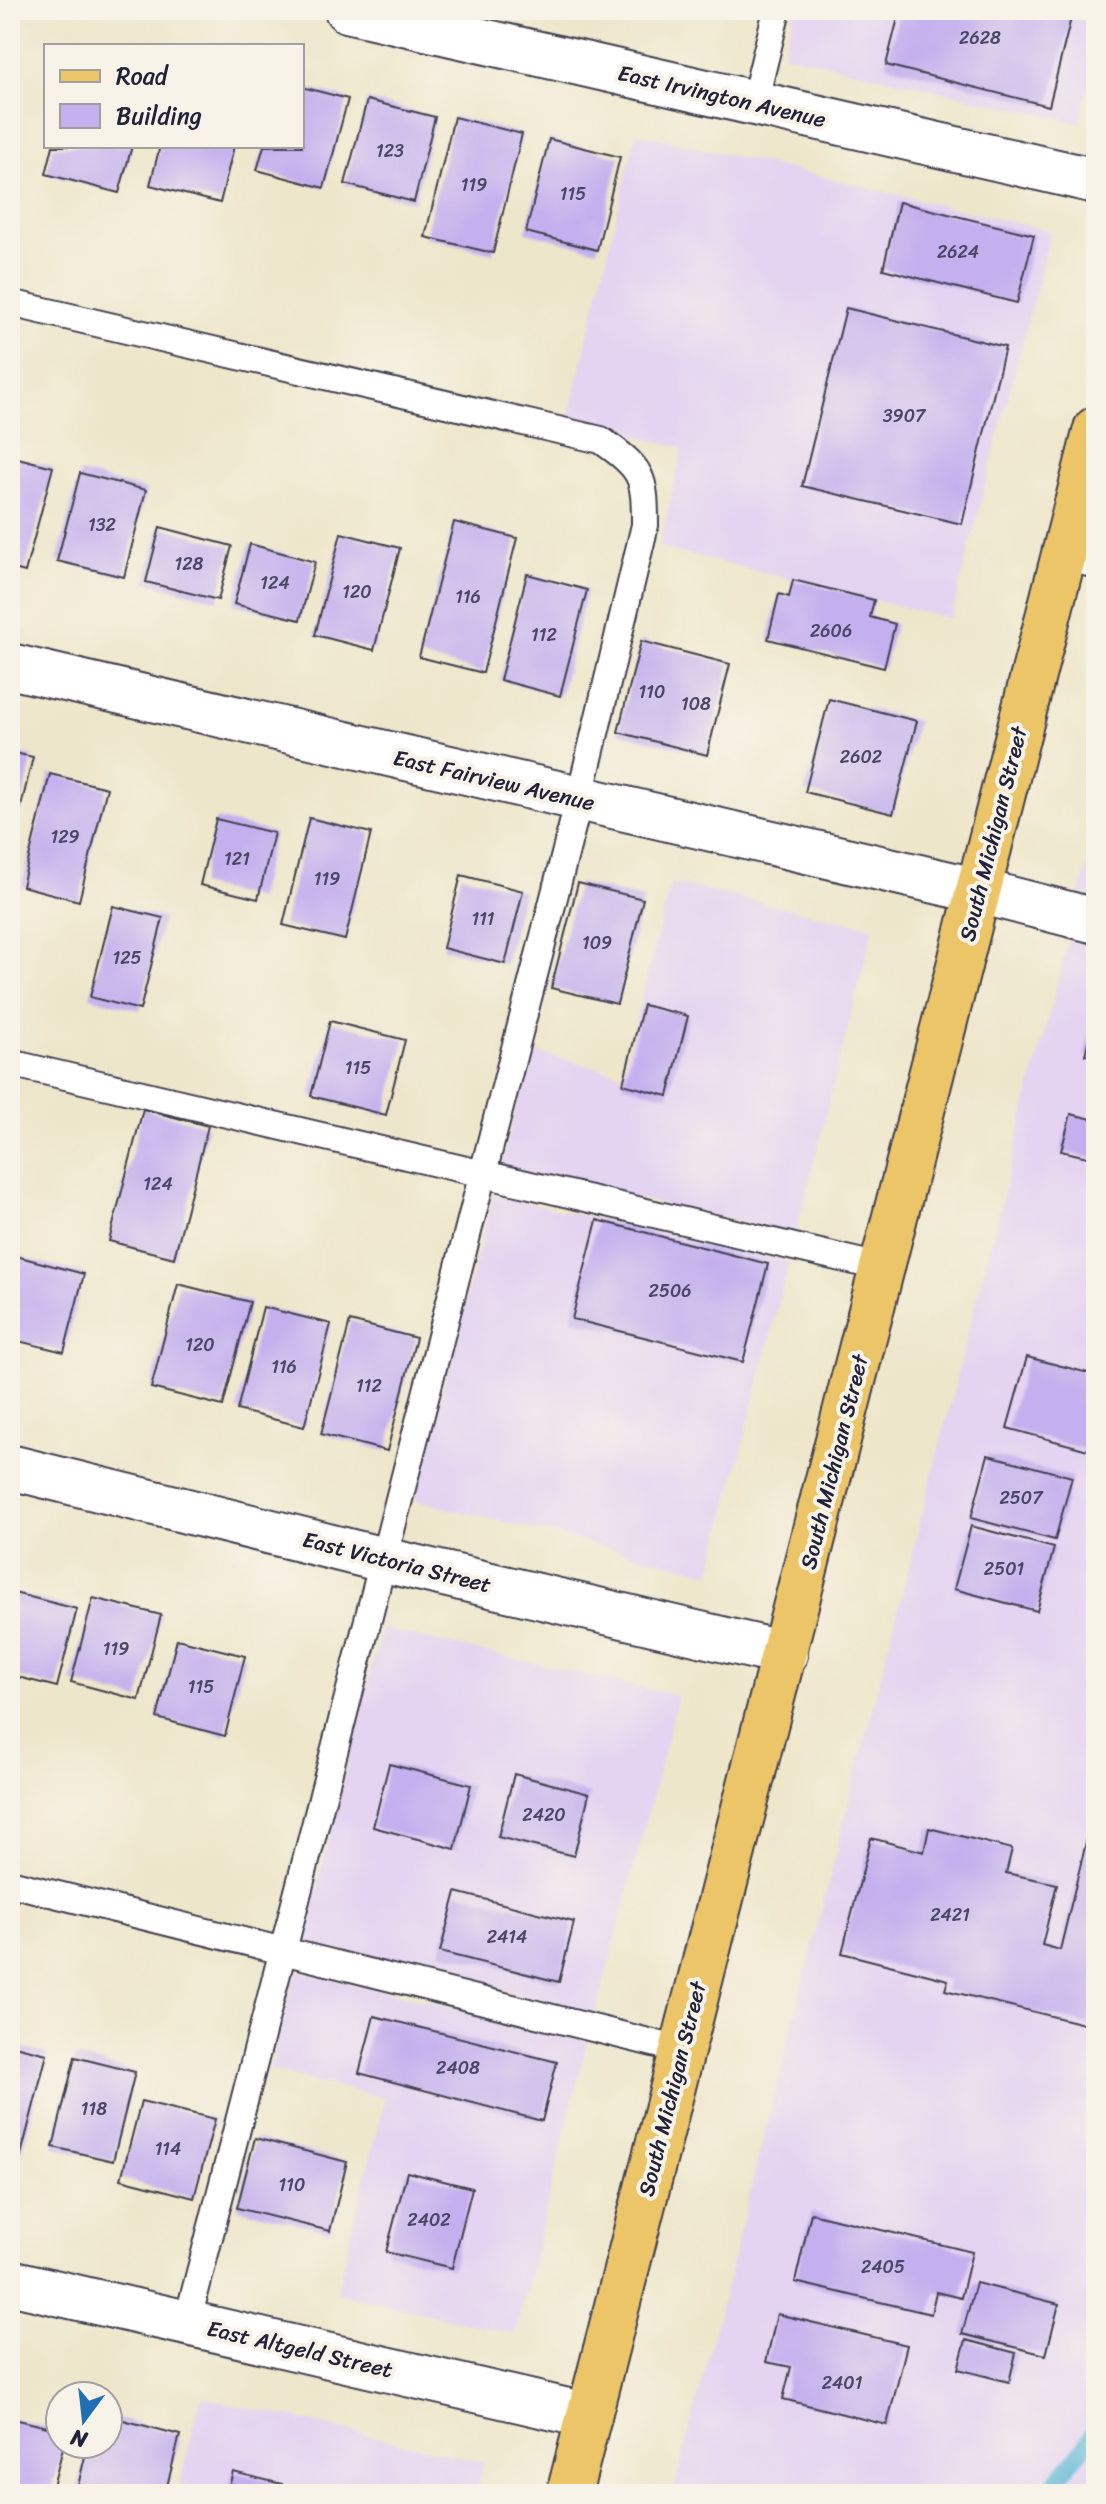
<svg xmlns="http://www.w3.org/2000/svg" width="1106" height="2504" viewBox="0 0 1106 2504" font-family="Sriracha,sans-serif">
<style>
.built{fill:#e4d3f1}
.lines{fill:none;stroke-linecap:round;stroke-linejoin:round}
.stream{stroke:#58b5d6;stroke-width:16}
.building{fill:#c4b0ee}
.lane-casing{stroke:#413f50;stroke-width:30}
.street-casing{stroke:#413f50;stroke-width:48}
.primary-casing{stroke:#413f50;stroke-width:48}
.lane{stroke:#fff;stroke-width:26}
.street{stroke:#fff;stroke-width:44}
.primary{stroke:#edc569;stroke-width:44}
.labels{text-anchor:middle;dominant-baseline:central;stroke-width:8;stroke-linejoin:round;paint-order:stroke}
.number-label{font-size:18px;fill:#4a4668}
.street-label{font-size:22px;fill:#22223b;stroke:#f7f3e8}
</style>
<rect width="100%" height="100%" fill="#f7f3e8"/>
<filter id="ink" filterUnits="userSpaceOnUse"><feTurbulence type="fractalNoise" baseFrequency=".0125" numOctaves="2"/><feDisplacementMap in="SourceGraphic" scale="16" xChannelSelector="R" yChannelSelector="G"/><feConvolveMatrix kernelMatrix="1 2 1 2 8 2 1 2 1" color-interpolation-filters="sRGB"/></filter>
<filter id="wash" filterUnits="userSpaceOnUse"><feTurbulence type="fractalNoise" baseFrequency=".006" numOctaves="4" result="noise"/><feDisplacementMap in="SourceGraphic" scale="32" xChannelSelector="R" yChannelSelector="G"/><feGaussianBlur stdDeviation="1.8" result="paint"/><feColorMatrix in="noise" values="0 0 0 0 0 0 0 0 0 0 0 0 0 0 0 0 0 1.4 0 .05"/><feComposite in="paint" operator="in"/></filter>
<g filter="url(#wash)">
<rect width="100%" height="100%" fill="#eee6ca"/>
<path class="built" d="M 795,10 L 1096,10 L 1096,57 L 1079,123 L 783,54 Z
M 636,133 L 1051,231 L 951,619 L 659,547 L 683,448 L 569,418 Z
M 1096,830 L 1096,2494 L 673,2494 Z
M 671,883 L 873,927 L 796,1234 L 501,1168 L 530,1051 L 622,1074 Z
M 493,1195 L 789,1262 L 711,1573 L 414,1500 Z
M 381,1629 L 678,1696 L 596,2014 L 303,1942 Z
M 296,1970 L 588,2039 L 515,2334 L 336,2293 L 385,2098 L 270,2071 Z
M 201,2397 L 484,2462 L 476,2494 L 177,2494 Z"/>
<g class="lines">
<path class="stream" d="M 1055,2482 L 1083,2449 L 1096,2425"/>
</g>
<g id="blocks">
<path class="building" d="M 900,10 L 1073,10 L 1049,106 L 886,65 Z
M 302,87 L 348,99 L 324,188 L 257,170 L 264,146 L 302,146 Z
M 367,100 L 435,117 L 414,202 L 345,184 Z
M 454,117 L 522,134 L 493,253 L 425,237 Z
M 549,139 L 620,157 L 597,250 L 526,232 Z
M 53,146 L 132,146 L 119,193 L 46,174 Z
M 160,146 L 234,146 L 220,203 L 150,185 Z
M 899,202 L 1034,235 L 1017,303 L 883,269 Z
M 846,308 L 1005,347 L 962,524 L 802,486 Z
M 10,456 L 53,467 L 25,572 L 10,568 Z
M 80,473 L 146,490 L 124,577 L 57,561 Z
M 454,522 L 517,538 L 483,673 L 419,657 Z
M 160,527 L 232,546 L 218,600 L 146,582 Z
M 341,533 L 400,548 L 374,650 L 315,635 Z
M 250,544 L 315,562 L 300,620 L 234,604 Z
M 527,574 L 587,590 L 560,696 L 500,680 Z
M 793,580 L 874,600 L 870,617 L 895,624 L 884,668 L 768,639 L 779,594 L 789,597 Z
M 641,641 L 730,664 L 707,755 L 618,732 Z
M 829,699 L 917,721 L 893,814 L 805,792 Z
M 10,752 L 33,757 L 11,848 L 10,848 Z
M 50,774 L 107,788 L 79,901 L 22,886 Z
M 309,818 L 371,833 L 345,940 L 283,925 Z
M 216,819 L 274,833 L 258,899 L 200,885 Z
M 461,875 L 523,891 L 505,964 L 443,948 Z
M 578,883 L 643,899 L 617,1004 L 551,988 Z
M 113,906 L 163,918 L 140,1010 L 90,997 Z
M 643,1005 L 688,1016 L 668,1096 L 623,1084 Z
M 1095,1014 L 1096,1015 L 1096,1057 L 1085,1055 Z
M 330,1021 L 405,1040 L 386,1115 L 311,1096 Z
M 143,1109 L 208,1126 L 174,1258 L 109,1241 Z
M 1071,1114 L 1096,1120 L 1096,1159 L 1061,1151 Z
M 597,1220 L 768,1264 L 743,1362 L 572,1319 Z
M 16,1256 L 84,1274 L 64,1352 L 10,1339 L 10,1279 Z
M 178,1284 L 250,1302 L 223,1406 L 151,1388 Z
M 263,1307 L 331,1324 L 304,1427 L 237,1410 Z
M 350,1321 L 416,1338 L 387,1451 L 321,1434 Z
M 1027,1357 L 1096,1375 L 1096,1419 L 1088,1450 L 1007,1428 Z
M 988,1455 L 1072,1477 L 1055,1540 L 971,1518 Z
M 971,1526 L 1054,1548 L 1037,1611 L 954,1589 Z
M 10,1592 L 77,1609 L 57,1687 L 10,1675 Z
M 93,1598 L 161,1615 L 139,1700 L 71,1682 Z
M 177,1639 L 245,1656 L 225,1736 L 157,1718 Z
M 389,1764 L 471,1785 L 455,1849 L 373,1827 Z
M 514,1774 L 589,1794 L 574,1856 L 498,1837 Z
M 929,1828 L 1012,1849 L 1006,1873 L 1057,1884 L 1042,1945 L 1060,1950 L 1089,1830 L 1096,1832 L 1096,2027 L 945,1990 L 948,1980 L 842,1953 L 871,1838 L 924,1852 Z
M 456,1892 L 574,1922 L 559,1982 L 440,1952 Z
M 374,2016 L 557,2062 L 542,2121 L 359,2073 Z
M 10,2045 L 47,2054 L 18,2166 L 10,2164 Z
M 75,2057 L 135,2072 L 113,2161 L 53,2147 Z
M 141,2101 L 215,2119 L 194,2198 L 121,2179 Z
M 255,2138 L 347,2162 L 330,2231 L 237,2208 Z
M 407,2172 L 472,2188 L 452,2268 L 386,2252 Z
M 811,2213 L 972,2252 L 961,2298 L 936,2292 L 931,2314 L 795,2282 Z
M 976,2283 L 1059,2304 L 1046,2355 L 962,2334 Z
M 777,2314 L 907,2345 L 887,2425 L 783,2399 L 791,2367 L 766,2362 Z
M 966,2340 L 1016,2353 L 1009,2382 L 958,2369 Z
M 108,2416 L 180,2435 L 165,2494 L 76,2494 L 88,2444 L 108,2444 Z
M 10,2418 L 60,2430 L 60,2444 L 64,2444 L 51,2494 L 21,2494 L 10,2491 Z
M 233,2472 L 282,2484 L 280,2494 L 227,2494 Z"/>
</g>
</g>
<g filter="url(#ink)">
<use href="#blocks" fill-opacity="0" stroke="#413f50" stroke-width="2"/>
<g class="lines">
<g class="lane-casing">
<path id="lane" d="M 754,103 L 777,10
M 10,303 L 601,440 C 642,469 645,475 645,525 L 579,800 L 187,2323
M 1064,557 L 1096,565
M 10,1063 L 884,1268
M 10,1883 L 681,2050"/>
</g>
<g class="street-casing">
<path id="street" d="M 347,10 L 1096,181
M 10,666 L 979,891 L 1096,921
M 10,1467 L 384,1560 L 785,1654
M 10,2282 L 589,2416"/>
</g>
<g class="primary-casing">
<path id="primary" d="M 569,2494 L 1096,429"/>
</g>
<use href="#lane" class="lane"/>
<use href="#street" class="street"/>
<use href="#primary" class="primary"/>
</g>
</g>
<g class="labels">
<g class="number-label">
<text x="980" y="38">2628</text>
<text x="390" y="151">123</text>
<text x="474" y="185">119</text>
<text x="573" y="194">115</text>
<text x="958" y="252">2624</text>
<text x="904" y="416">3907</text>
<text x="102" y="525">132</text>
<text x="189" y="564">128</text>
<text x="275" y="583">124</text>
<text x="357" y="592">120</text>
<text x="468" y="597">116</text>
<text x="831" y="631">2606</text>
<text x="544" y="635">112</text>
<text x="652" y="692">110</text>
<text x="696" y="704">108</text>
<text x="861" y="757">2602</text>
<text x="65" y="837">129</text>
<text x="237" y="859">121</text>
<text x="327" y="879">119</text>
<text x="483" y="919">111</text>
<text x="597" y="943">109</text>
<text x="127" y="958">125</text>
<text x="358" y="1068">115</text>
<text x="158" y="1184">124</text>
<text x="670" y="1291">2506</text>
<text x="200" y="1345">120</text>
<text x="284" y="1367">116</text>
<text x="369" y="1386">112</text>
<text x="1021" y="1498">2507</text>
<text x="1004" y="1569">2501</text>
<text x="116" y="1649">119</text>
<text x="201" y="1687">115</text>
<text x="544" y="1815">2420</text>
<text x="950" y="1915">2421</text>
<text x="507" y="1937">2414</text>
<text x="458" y="2068">2408</text>
<text x="94" y="2109">118</text>
<text x="168" y="2149">114</text>
<text x="292" y="2185">110</text>
<text x="429" y="2220">2402</text>
<text x="883" y="2267">2405</text>
<text x="842" y="2383">2401</text>
</g>
<g class="street-label">
<text transform="translate(722 96) rotate(13)">East Irvington Avenue</text>
<text transform="translate(494 780) rotate(13)">East Fairview Avenue</text>
<text transform="translate(993 834) rotate(-76)">South Michigan Street</text>
<text transform="translate(834 1462) rotate(-76)">South Michigan Street</text>
<text transform="translate(397 1562) rotate(14)">East Victoria Street</text>
<text transform="translate(672 2089) rotate(-76)">South Michigan Street</text>
<text transform="translate(300 2349) rotate(13)">East Altgeld Street</text>
</g>
</g>
<rect width="1106" height="2504" fill="none" stroke="#f7f3e8" stroke-width="40"/>
<rect x="44" y="44" width="260" height="104" fill="#f7f3e8" stroke="#a29fa3" stroke-width="2"/>
<rect x="60" y="70" width="40" height="12" fill="#edc569" stroke="#a29fa3" stroke-width="2"/>
<text x="116" y="84" font-size="24" fill="#22223b">Road</text>
<rect x="60" y="104" width="40" height="24" fill="#c4b0ee" stroke="#a29fa3" stroke-width="2"/>
<text x="116" y="124" font-size="24" fill="#22223b">Building</text>
<g transform="translate(84 2420) rotate(195)"><circle r="38" fill="#f7f3e8" stroke="#a29fa3" stroke-width="2"/>
<path d="M0-6L14 30L0 20L-14 30Z" fill="#1f6fb2"/>
<text y="-12" font-size="22" font-weight="bold" text-anchor="middle" fill="#22223b">N</text>
</g>
</svg>
